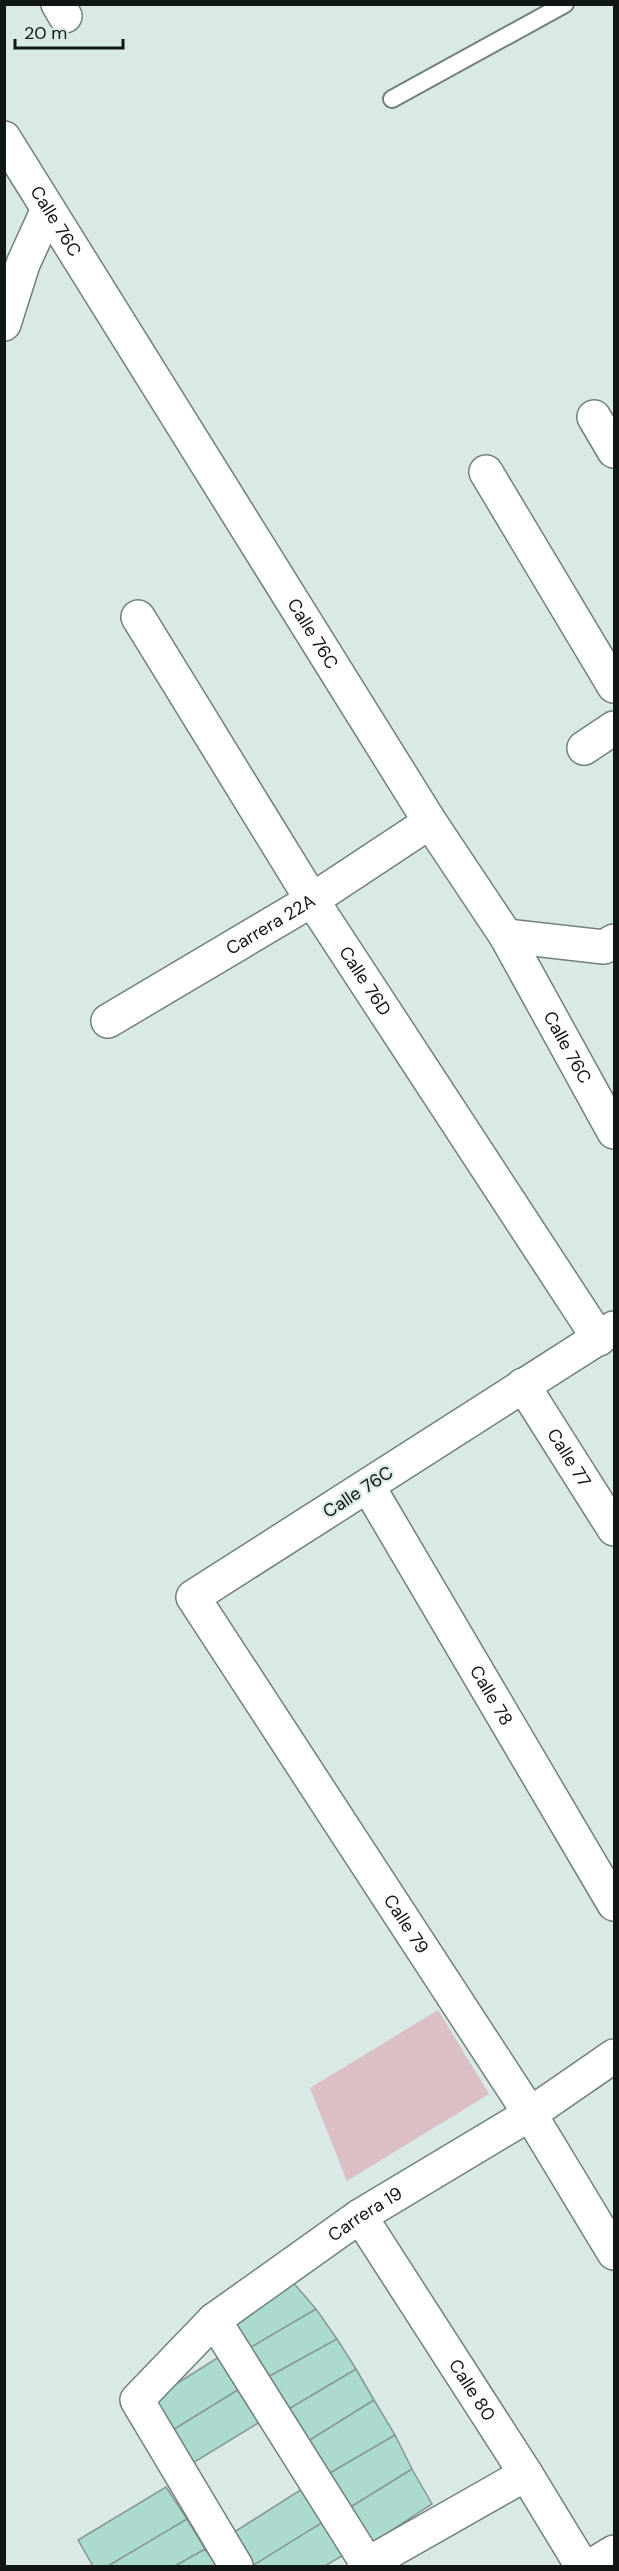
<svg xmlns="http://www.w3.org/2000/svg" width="619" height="2571" viewBox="0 0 619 2571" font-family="'DM Sans',sans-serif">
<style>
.green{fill:#dbbfc4}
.building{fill:#abdbcf;stroke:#879692;stroke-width:1.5}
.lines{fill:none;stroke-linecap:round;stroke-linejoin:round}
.service-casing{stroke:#71807c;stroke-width:20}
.minor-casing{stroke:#71807c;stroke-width:36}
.service{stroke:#fff;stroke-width:16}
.minor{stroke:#fff;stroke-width:33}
.labels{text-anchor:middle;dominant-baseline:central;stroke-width:4.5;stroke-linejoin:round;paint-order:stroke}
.street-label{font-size:18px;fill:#111716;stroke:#d9e9e5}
</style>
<rect width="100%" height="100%" fill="#d9e9e5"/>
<path class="green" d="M 438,2010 L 489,2094 L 347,2181 L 310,2088 Z"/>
<path class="building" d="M 291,2280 L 316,2309 L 246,2350 L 227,2321 Z
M 316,2309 L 337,2339 L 266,2378 L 246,2350 Z
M 337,2339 L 356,2369 L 287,2410 L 266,2378 Z
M 222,2355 L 244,2386 L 168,2433 L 149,2401 Z
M 356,2369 L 374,2400 L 305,2443 L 287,2410 Z
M 244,2386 L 265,2419 L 188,2466 L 168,2433 Z
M 374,2400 L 395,2435 L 323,2477 L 305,2443 Z
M 395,2435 L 412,2469 L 344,2511 L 323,2477 Z
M 412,2469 L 432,2504 L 366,2547 L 344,2511 Z
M 310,2484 L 331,2517 L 252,2566 L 228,2536 Z
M 166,2487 L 187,2519 L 108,2566 L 93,2566 L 78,2540 Z
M 331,2517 L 350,2551 L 325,2566 L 252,2566 Z
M 187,2519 L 205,2549 L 175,2566 L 108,2566 Z
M 205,2549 L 217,2566 L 175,2566 Z"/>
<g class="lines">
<g class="service-casing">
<path id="service" d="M 392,99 L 565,4"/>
</g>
<g class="minor-casing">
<g id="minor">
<path d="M 58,4 L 65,16"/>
<path id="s1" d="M 4,138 L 430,822 L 506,936 L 614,1132"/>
<path d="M 4,324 L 23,264 L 48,209"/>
<path d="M 594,417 L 614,451"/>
<path d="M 486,472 L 614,686"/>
<path id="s2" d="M 138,617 L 312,900 L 599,1339"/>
<path d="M 584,748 L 614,728"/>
<path d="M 506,936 L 604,947 L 614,941"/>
<path id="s3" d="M 108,1021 L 312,900 L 430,822"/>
<path id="s4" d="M 614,1328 L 193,1597 L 530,2114 L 614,2253"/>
<path id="s5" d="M 523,1385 L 614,1529"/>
<path id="s6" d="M 368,1486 L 614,1904"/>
<path id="s7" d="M 360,2216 L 526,2474 L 582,2566"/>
<path d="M 214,2320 L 368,2565"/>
<path id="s8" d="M 236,2566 L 137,2400 L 214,2320 L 360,2216 L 530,2114 L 614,2056"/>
<path d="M 364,2566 L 526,2474"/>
<path d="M 591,2566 L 614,2552"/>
</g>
</g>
<use href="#service" class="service"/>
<use href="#minor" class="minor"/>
</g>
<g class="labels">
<g class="street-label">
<text stroke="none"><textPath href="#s1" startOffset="98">Calle 76C</textPath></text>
<text stroke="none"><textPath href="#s1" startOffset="584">Calle 76C</textPath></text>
<text stroke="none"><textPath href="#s3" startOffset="189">Carrera 22A</textPath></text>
<text stroke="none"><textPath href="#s2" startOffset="429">Calle 76D</textPath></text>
<text stroke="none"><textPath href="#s1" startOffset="1070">Calle 76C</textPath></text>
<text stroke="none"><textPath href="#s5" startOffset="86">Calle 77</textPath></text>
<text transform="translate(358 1492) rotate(-33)">Calle 76C</text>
<text stroke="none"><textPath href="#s6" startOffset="243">Calle 78</textPath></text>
<text stroke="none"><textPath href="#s4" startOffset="890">Calle 79</textPath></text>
<text stroke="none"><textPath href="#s8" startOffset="489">Carrera 19</textPath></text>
<text stroke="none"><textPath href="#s7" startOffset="207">Calle 80</textPath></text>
</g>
</g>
<rect width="619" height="2571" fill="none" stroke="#111716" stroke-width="12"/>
<path d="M15 39v9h108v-9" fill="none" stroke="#111716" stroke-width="3"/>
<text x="24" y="39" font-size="18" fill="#111716" stroke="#d9e9e5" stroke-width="4.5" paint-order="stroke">20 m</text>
</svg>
